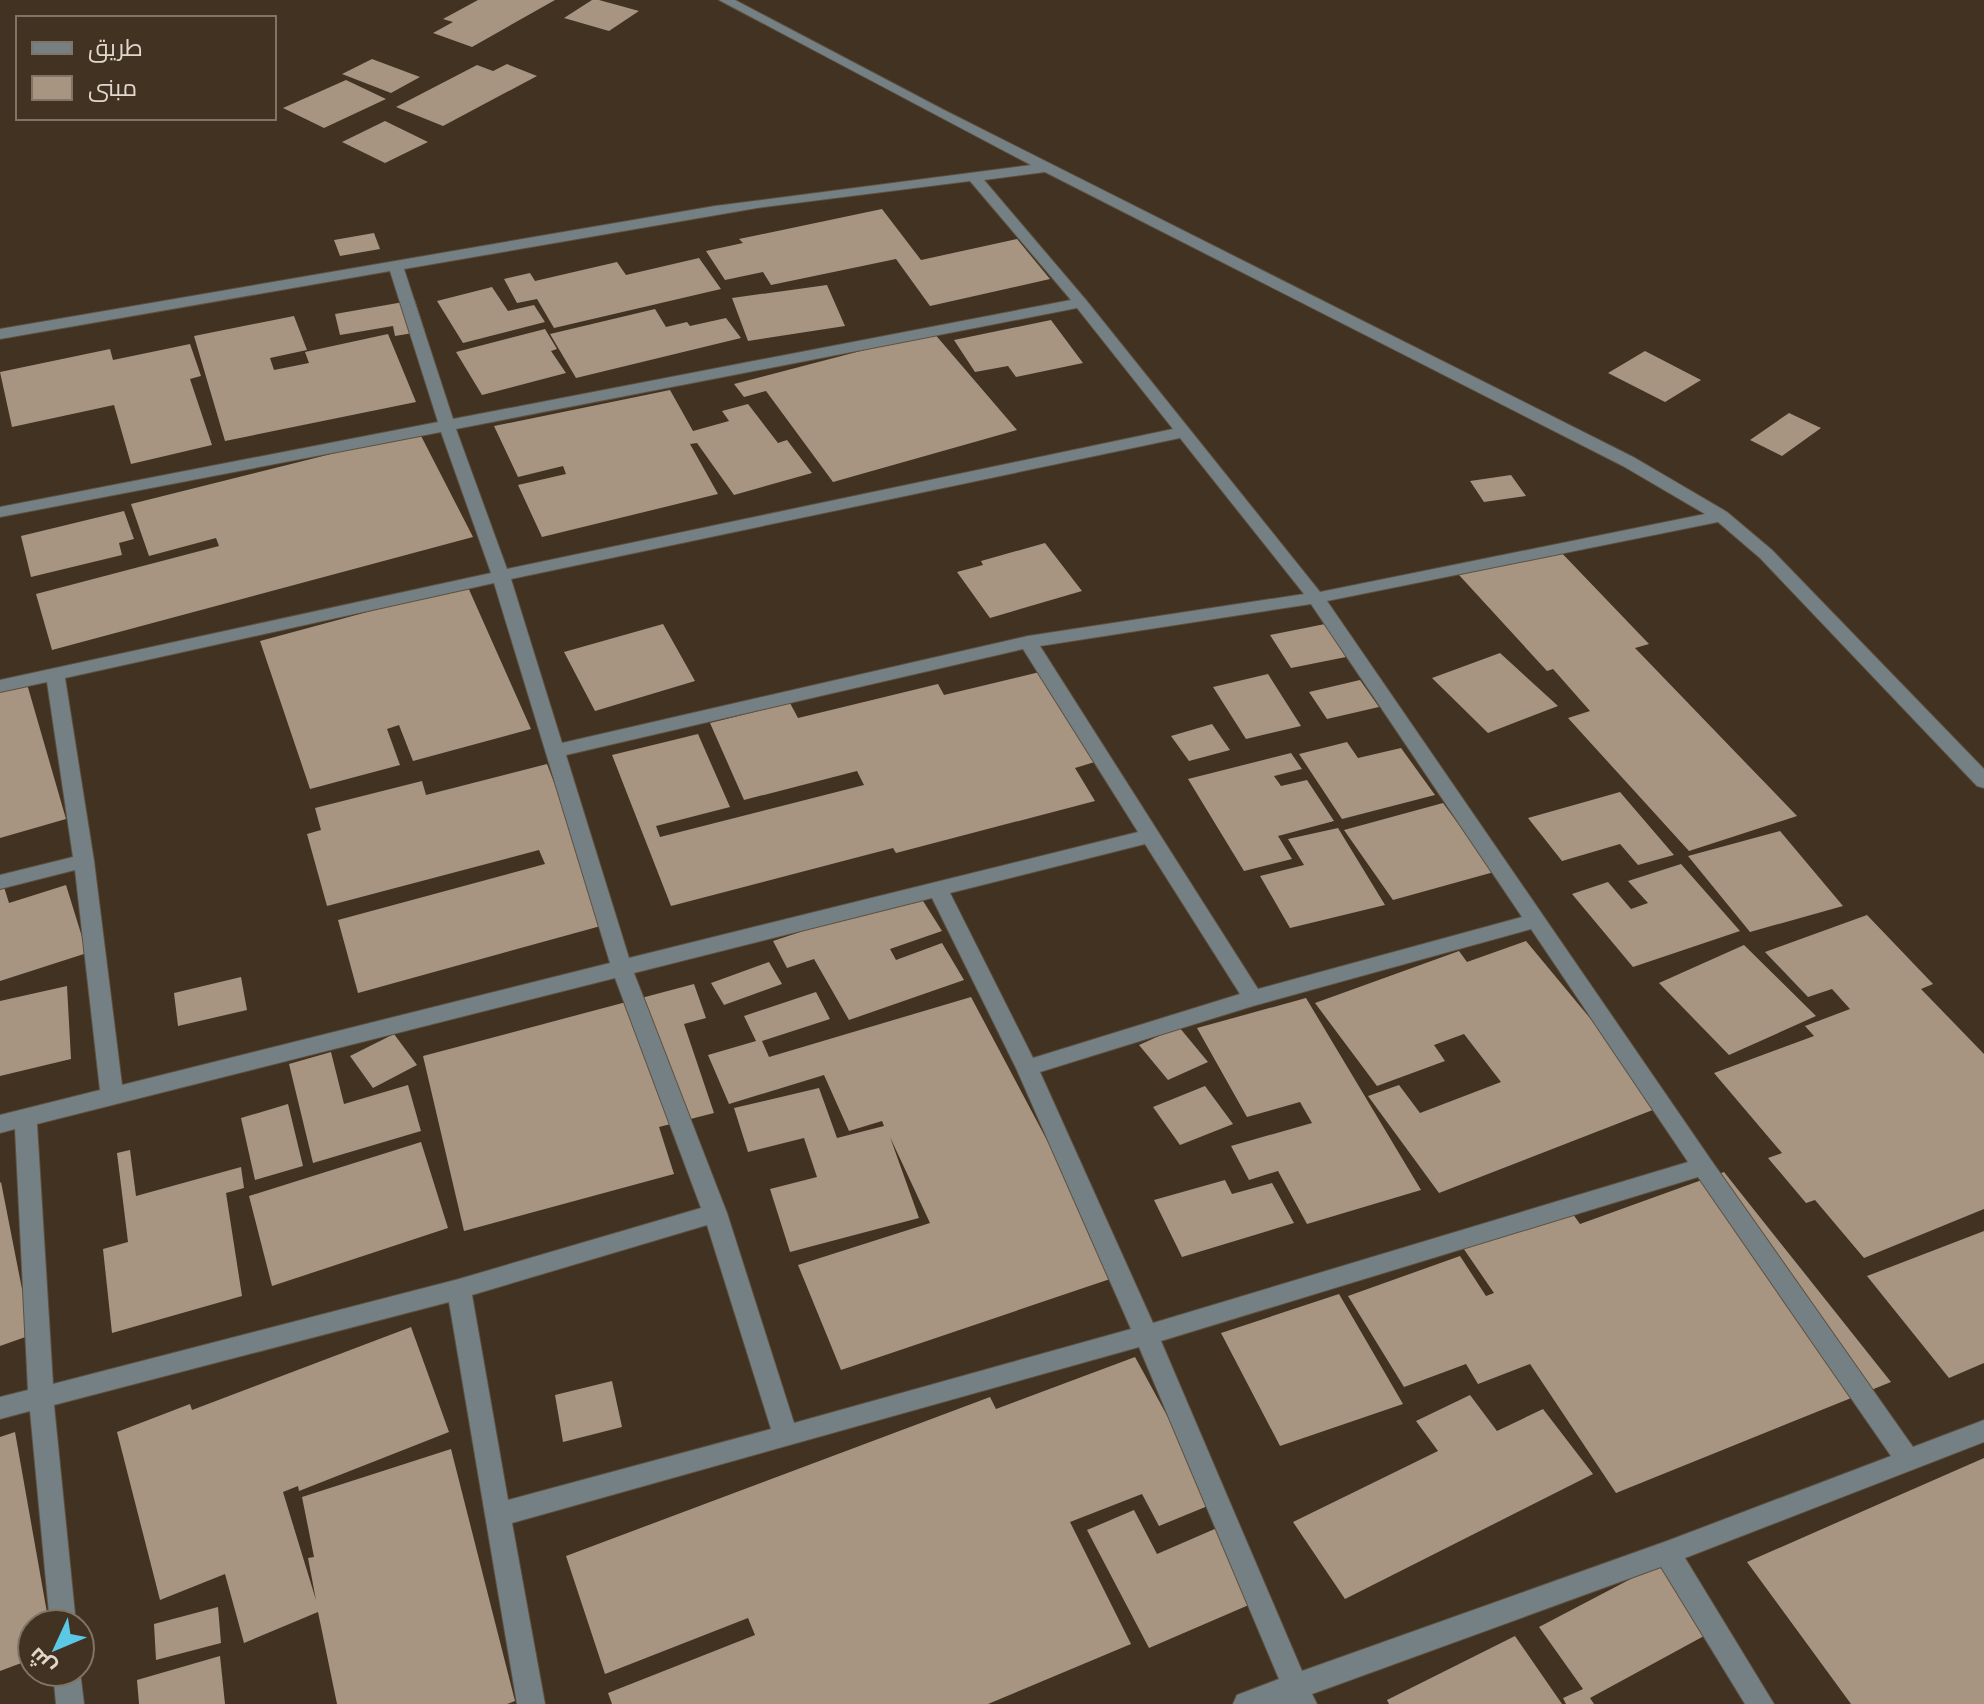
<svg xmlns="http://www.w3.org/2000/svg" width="1984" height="1704" viewBox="0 0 1984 1704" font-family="'PT Sans Narrow',Cairo,sans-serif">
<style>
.building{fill:#a79582}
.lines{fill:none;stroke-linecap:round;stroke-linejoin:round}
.minor-casing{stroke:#5e5040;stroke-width:2}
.minor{fill:#748084;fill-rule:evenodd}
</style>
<rect width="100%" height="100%" fill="#413221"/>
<path class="building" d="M 478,0 L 555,0 L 472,47 L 433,33 L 453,22 L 443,19 Z
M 592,0 L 599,0 L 639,11 L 609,31 L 564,18 Z
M 372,59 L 420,77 L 391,93 L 342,74 Z
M 507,64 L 537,76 L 443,126 L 396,107 L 477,65 L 493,71 Z
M 346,80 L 386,99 L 324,128 L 283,108 Z
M 385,121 L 428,142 L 385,163 L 342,142 Z
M 882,209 L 921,260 L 1017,239 L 1050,279 L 930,306 L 896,259 L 771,285 L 763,272 L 725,280 L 706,251 L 743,243 L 739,239 Z
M 374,233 L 380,249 L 340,256 L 334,240 Z
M 699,258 L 721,289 L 554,328 L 537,299 L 517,303 L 504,279 L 530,273 L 535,281 L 617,262 L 626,275 Z
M 827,285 L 845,326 L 748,341 L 732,298 Z
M 492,287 L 508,311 L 534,305 L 545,322 L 463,343 L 437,301 Z
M 415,300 L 425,331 L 395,336 L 393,326 L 340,335 L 335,314 Z
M 655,309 L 666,327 L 687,322 L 690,326 L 726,318 L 741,338 L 576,378 L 550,334 Z
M 294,316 L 307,350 L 270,358 L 274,370 L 309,363 L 305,352 L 388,334 L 416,402 L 225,441 L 194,336 Z
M 1051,320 L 1083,363 L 1016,377 L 1008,366 L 975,372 L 954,340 Z
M 545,329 L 557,349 L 551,351 L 566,373 L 482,395 L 456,352 Z
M 933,332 L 1017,430 L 833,482 L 766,391 L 744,397 L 734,384 Z
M 190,344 L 201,376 L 190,379 L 212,445 L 131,464 L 114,405 L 12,427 L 0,372 L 110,349 L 113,360 Z
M 1645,351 L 1701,380 L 1665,402 L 1608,373 Z
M 670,390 L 693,431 L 729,421 L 722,411 L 748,404 L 778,443 L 787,440 L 812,473 L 734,495 L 697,443 L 690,444 L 718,494 L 542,537 L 518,485 L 566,474 L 563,466 L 518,477 L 494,426 Z
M 1789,413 L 1821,428 L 1782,456 L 1750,440 Z
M 419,432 L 473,537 L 52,650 L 36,594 L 219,546 L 216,538 L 149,556 L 131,504 Z
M 1511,475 L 1526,496 L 1484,502 L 1470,481 Z
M 124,511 L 134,539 L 119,543 L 122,555 L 31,577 L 21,536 Z
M 1045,543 L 1082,591 L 990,618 L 957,572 L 983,565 L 981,561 Z
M 1556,547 L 1649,644 L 1635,648 L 1797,816 L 1689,851 L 1568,718 L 1590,711 L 1553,669 L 1547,671 L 1459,575 Z
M 467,585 L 531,729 L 413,761 L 399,725 L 387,729 L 400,765 L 310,789 L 260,641 Z
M 663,624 L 695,681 L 595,711 L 564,652 Z
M 1325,624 L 1346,657 L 1291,668 L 1270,635 Z
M 1500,653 L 1558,706 L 1488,733 L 1432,678 Z
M 1048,670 L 1098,761 L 1075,768 L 1095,801 L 896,853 L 893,848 L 671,906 L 612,755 L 698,734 L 730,807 L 656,826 L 660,837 L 864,785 L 857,771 L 744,800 L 710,723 L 790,703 L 798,718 L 938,684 L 944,695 Z
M 1268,674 L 1301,726 L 1246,739 L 1213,687 Z
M 1360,680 L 1379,707 L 1327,719 L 1309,692 Z
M 27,684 L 66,819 L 0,838 L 0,691 Z
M 1212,724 L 1230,750 L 1189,761 L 1171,736 Z
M 1347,742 L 1358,758 L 1401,748 L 1435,795 L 1342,819 L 1299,754 Z
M 1291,753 L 1302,769 L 1274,776 L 1281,786 L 1307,780 L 1334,821 L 1278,836 L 1292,859 L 1244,871 L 1188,779 Z
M 547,764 L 608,924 L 358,993 L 338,920 L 545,864 L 539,850 L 327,906 L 307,834 L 321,830 L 315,808 L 422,781 L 426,795 Z
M 1620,792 L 1674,855 L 1638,865 L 1620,844 L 1562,861 L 1528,818 Z
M 1443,803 L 1494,872 L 1393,900 L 1344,830 Z
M 1338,828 L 1385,905 L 1290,928 L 1260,876 L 1304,865 L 1288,839 Z
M 1780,831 L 1843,906 L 1750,932 L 1688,856 Z
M 1681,864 L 1740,931 L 1633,967 L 1572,894 L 1608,882 L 1631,909 L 1648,903 L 1628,881 Z
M 66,885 L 87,953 L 0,981 L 0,888 L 4,887 L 9,903 Z
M 918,893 L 942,931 L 890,949 L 896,960 L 942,943 L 964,980 L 849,1020 L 814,959 L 787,968 L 773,941 Z
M 1867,915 L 1933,984 L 1921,989 L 1984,1054 L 1984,1209 L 1864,1258 L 1815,1200 L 1806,1203 L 1768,1158 L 1782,1153 L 1714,1073 L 1814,1036 L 1805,1026 L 1850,1009 L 1832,989 L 1808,997 L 1765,952 Z
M 1526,941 L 1663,1106 L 1439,1193 L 1368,1096 L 1399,1085 L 1420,1113 L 1501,1082 L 1464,1034 L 1434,1045 L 1445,1061 L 1377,1086 L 1315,1003 L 1459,951 L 1467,962 Z
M 1744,945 L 1816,1016 L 1729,1055 L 1659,983 Z
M 769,962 L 782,984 L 724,1005 L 711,983 Z
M 241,977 L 247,1010 L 178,1026 L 174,993 Z
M 694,984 L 706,1018 L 684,1024 L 714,1113 L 659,1127 L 674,1174 L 464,1231 L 423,1056 Z
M 67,986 L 71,1059 L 0,1076 L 0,1001 Z
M 816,992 L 830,1019 L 762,1041 L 769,1057 L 971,997 L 1119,1276 L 841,1370 L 798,1265 L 930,1223 L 890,1137 L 919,1218 L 790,1252 L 770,1189 L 817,1177 L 804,1138 L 748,1152 L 734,1108 L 819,1088 L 837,1138 L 884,1126 L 882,1121 L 849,1131 L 824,1075 L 729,1104 L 708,1055 L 756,1041 L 744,1016 Z
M 1306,998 L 1421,1190 L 1307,1224 L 1278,1171 L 1249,1180 L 1231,1146 L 1312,1123 L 1300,1102 L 1247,1117 L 1197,1028 Z
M 1179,1027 L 1208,1062 L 1168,1080 L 1139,1045 Z
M 394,1034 L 417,1065 L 373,1088 L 350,1056 Z
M 331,1052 L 344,1104 L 408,1085 L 421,1131 L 313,1163 L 289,1064 Z
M 1205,1086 L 1233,1124 L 1180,1145 L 1153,1107 Z
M 288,1104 L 303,1166 L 255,1180 L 241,1118 Z
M 421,1142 L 448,1228 L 272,1286 L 249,1196 Z
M 130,1150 L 136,1196 L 241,1167 L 244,1188 L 226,1193 L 242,1296 L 112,1333 L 103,1249 L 128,1242 L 117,1153 Z
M 1724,1172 L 1891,1382 L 1616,1493 L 1530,1364 L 1478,1384 L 1466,1364 L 1404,1387 L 1348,1296 L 1460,1256 L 1486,1296 L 1494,1293 L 1459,1242 L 1565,1203 L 1580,1224 Z
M 1225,1180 L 1232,1194 L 1272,1183 L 1294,1223 L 1182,1257 L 1154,1200 Z
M 1,1182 L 31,1335 L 0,1346 L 0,1183 Z
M 1984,1231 L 1984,1363 L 1949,1378 L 1867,1276 Z
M 1339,1294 L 1403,1404 L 1280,1446 L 1221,1333 Z
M 411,1327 L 449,1432 L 299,1491 L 298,1486 L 283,1492 L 316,1600 L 308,1558 L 314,1557 L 302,1497 L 451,1449 L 515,1701 L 507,1704 L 337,1704 L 318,1612 L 244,1643 L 225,1574 L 160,1600 L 117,1432 L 190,1404 L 192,1410 Z
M 1135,1357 L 1215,1503 L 1159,1526 L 1142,1494 L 1070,1522 L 1131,1644 L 988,1704 L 612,1704 L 608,1693 L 755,1635 L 748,1618 L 605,1674 L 566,1556 L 990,1397 L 996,1409 Z
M 612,1381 L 622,1427 L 563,1442 L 555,1395 Z
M 1470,1395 L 1497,1431 L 1543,1409 L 1593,1474 L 1345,1599 L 1293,1522 L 1438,1451 L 1416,1421 Z
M 15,1432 L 49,1624 L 32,1624 L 32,1659 L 0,1671 L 0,1437 Z
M 1984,1458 L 1984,1704 L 1851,1704 L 1747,1562 Z
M 1134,1510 L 1157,1554 L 1217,1528 L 1258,1601 L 1149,1648 L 1087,1530 Z
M 1663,1562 L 1715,1630 L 1590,1698 L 1594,1704 L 1566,1704 L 1563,1698 L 1583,1689 L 1539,1627 Z
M 218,1607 L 221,1643 L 156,1660 L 154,1624 Z
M 1515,1636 L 1562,1704 L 1389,1704 L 1387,1700 Z
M 220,1656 L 225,1704 L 139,1704 L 137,1680 Z"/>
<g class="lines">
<g class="minor-casing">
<path id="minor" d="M 719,0 L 735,0 L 944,110 L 1635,458 L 1727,512 L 1772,550 L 1984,769 L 1984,788 L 1977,786 L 1760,558 L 1718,522 L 1327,601 L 1711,1160 L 1913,1447 L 1984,1420 L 1984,1442 L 1685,1558 L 1774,1704 L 1745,1704 L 1661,1567 L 1312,1694 L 1317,1704 L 1233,1704 L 1237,1695 L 1279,1679 L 1139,1347 L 512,1523 L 545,1704 L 517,1704 L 449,1302 L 54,1405 L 76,1624 L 50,1624 L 30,1411 L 0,1419 L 0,1397 L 28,1390 L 15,1129 L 0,1133 L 0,1115 L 100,1090 L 75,870 L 0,889 L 0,875 L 73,857 L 47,682 L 0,692 L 0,680 L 491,573 L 441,432 L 0,517 L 0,507 L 438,422 L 390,271 L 0,339 L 0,329 L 715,206 L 1031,165 ZM 1045,172 L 1623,466 L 1705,514 L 1320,592 L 1086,300 L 984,180 ZM 970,181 L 1071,300 L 453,419 L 404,269 L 757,208 ZM 1077,308 L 1173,429 L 507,569 L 456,429 ZM 1180,438 L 1304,594 L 1028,636 L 562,743 L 511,579 ZM 494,583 L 610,963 L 122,1085 L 94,861 L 65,678 ZM 1311,604 L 1522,917 L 1258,989 L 1040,646 ZM 1023,649 L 1138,832 L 629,958 L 566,755 ZM 1145,844 L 1240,994 L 1033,1058 L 950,893 ZM 932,898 L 1016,1068 L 1131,1329 L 794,1423 L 727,1213 L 634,973 ZM 1531,929 L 1688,1162 L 1153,1323 L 1040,1072 L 1253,1006 ZM 615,978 L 701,1208 L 459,1279 L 53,1384 L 37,1124 ZM 1698,1177 L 1891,1456 L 1667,1541 L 1302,1671 L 1161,1341 ZM 707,1225 L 771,1429 L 508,1500 L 472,1295 Z
M 80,1671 L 84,1704 L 56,1704 L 53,1672 Z"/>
</g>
<use href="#minor" class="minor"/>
</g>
<rect x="16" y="16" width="260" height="104" fill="#413221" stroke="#817465" stroke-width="2"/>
<rect x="32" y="42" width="40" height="12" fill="#748084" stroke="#817465" stroke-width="2"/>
<text x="88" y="56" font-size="24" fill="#e0d6cc">طريق</text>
<rect x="32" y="76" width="40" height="24" fill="#a79582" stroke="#817465" stroke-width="2"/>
<text x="88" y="96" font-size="24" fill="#e0d6cc">مبنى</text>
<g transform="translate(56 1648) rotate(226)"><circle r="38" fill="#413221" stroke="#817465" stroke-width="2"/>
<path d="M0-6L14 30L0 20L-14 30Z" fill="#5bc8e6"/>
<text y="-12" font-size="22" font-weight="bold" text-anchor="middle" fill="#e0d6cc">ش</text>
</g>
</svg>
